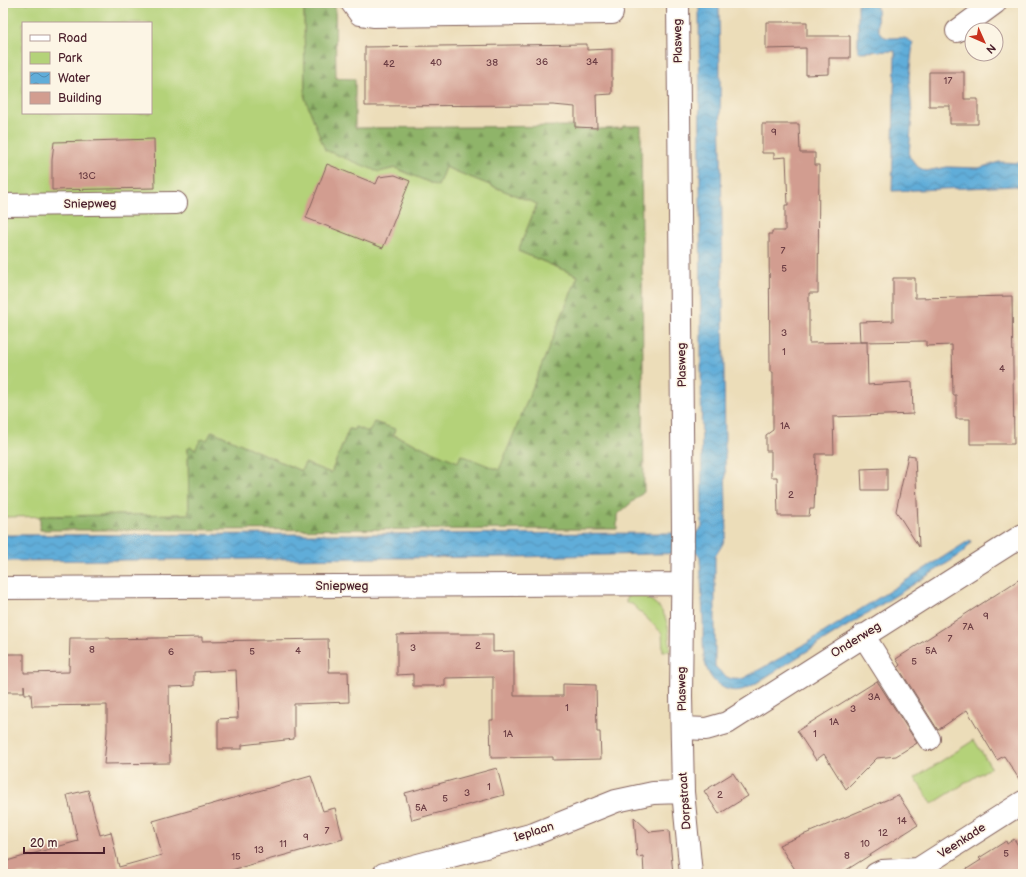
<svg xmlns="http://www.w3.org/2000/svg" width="1026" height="877" viewBox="0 0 1026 877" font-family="'Balsamiq Sans',sans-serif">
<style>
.green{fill:#b4d279;stroke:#7f7852;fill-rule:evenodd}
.forest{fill:url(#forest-firs);stroke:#6c6a4a}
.water{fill:url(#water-waves);stroke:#556682}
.building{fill:#d29d90}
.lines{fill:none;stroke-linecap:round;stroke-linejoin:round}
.minor-casing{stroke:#83625d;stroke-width:24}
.minor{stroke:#fff;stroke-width:22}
.labels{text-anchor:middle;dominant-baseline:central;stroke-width:3;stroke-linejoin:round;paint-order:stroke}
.number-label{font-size:10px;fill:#6c3e44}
.street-label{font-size:12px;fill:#4a1f2b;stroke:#fcf5e5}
</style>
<defs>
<pattern id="forest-firs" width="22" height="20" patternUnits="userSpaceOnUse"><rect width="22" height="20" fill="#8fb469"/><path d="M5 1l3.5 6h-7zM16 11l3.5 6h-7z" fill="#779257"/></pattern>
<pattern id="water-waves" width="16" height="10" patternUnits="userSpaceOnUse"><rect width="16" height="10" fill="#60add9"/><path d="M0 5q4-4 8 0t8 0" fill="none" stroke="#518cb0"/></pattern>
</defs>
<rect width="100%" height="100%" fill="#fcf5e5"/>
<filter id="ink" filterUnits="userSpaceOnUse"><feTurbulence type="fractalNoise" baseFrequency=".025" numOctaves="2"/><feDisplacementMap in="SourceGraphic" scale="8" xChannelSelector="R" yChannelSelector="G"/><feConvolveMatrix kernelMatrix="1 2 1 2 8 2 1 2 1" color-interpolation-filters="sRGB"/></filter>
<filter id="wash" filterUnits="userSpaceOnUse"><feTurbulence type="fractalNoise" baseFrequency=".012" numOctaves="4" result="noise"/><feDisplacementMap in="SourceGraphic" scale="16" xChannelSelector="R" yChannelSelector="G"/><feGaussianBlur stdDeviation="0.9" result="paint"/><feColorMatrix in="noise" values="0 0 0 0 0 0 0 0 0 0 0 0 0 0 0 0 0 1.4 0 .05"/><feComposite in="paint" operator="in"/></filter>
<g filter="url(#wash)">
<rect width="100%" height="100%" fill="#ecddb9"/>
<path class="green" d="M 3,3 L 304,3 L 305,98 L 379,172 L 395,168 L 438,186 L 445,167 L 537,204 L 518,251 L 578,276 L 499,471 L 461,455 L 458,463 L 392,434 L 394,429 L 374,422 L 369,433 L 355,427 L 354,430 L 349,429 L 331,473 L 305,463 L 301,471 L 212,431 L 207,441 L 195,450 L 190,446 L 188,448 L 189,514 L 3,517 L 3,221 L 6,221 L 5,198 L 3,198 ZM 23,23 L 151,23 L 151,113 L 23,113 Z
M 640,594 C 668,607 669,624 670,651 L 663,651 L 662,633 L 632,604 L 626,603 L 627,595 Z
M 974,740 L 991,767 L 932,804 L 915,778 Z"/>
<path class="forest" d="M 304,3 L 335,3 L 336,78 L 355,79 L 355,128 L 573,126 L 574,130 L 622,128 L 623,126 L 641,126 L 644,492 L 617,515 L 617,529 L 40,530 L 40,516 L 189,514 L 188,448 L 190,446 L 195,450 L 201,439 L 207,440 L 212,431 L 301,471 L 305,463 L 331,473 L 349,429 L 354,430 L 355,427 L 369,432 L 374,422 L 395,429 L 393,435 L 458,462 L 461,455 L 499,470 L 578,276 L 518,251 L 537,204 L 445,167 L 438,186 L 395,168 L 379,172 L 325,150 L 305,98 Z"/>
<path class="water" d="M 699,3 L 719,3 L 726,519 C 729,535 724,543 715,556 L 715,666 C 724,676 730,682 744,678 L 804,645 L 970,540 L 971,542 L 966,549 L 957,557 L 758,682 C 747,689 737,694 724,688 C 698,675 704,643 703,619 C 702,598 701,578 700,558 L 697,553 L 516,557 L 3,561 L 3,535 L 697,533 L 702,527 L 702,521 Z
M 858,3 L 876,3 C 879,12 875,27 881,34 C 889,43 902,32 913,43 L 909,77 L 912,115 L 909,156 L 918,167 L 926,171 L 947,167 L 979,168 L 999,162 L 1023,163 L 1023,193 L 1016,186 L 892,191 L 895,51 L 858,52 Z"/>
<g id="blocks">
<path class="building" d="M 766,22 L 807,22 L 807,36 L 850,36 L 850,58 L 829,58 L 829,74 L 806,75 L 806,48 L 766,49 Z
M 587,44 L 587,50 L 612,49 L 612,94 L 596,95 L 597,128 L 575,127 L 575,107 L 553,105 L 365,106 L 365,47 Z
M 929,72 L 964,72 L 964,99 L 978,99 L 978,124 L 950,124 L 950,106 L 929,106 Z
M 762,124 L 799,124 L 800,153 L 815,153 L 815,165 L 819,165 L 818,293 L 809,293 L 809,343 L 867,342 L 868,385 L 912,382 L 913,414 L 833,417 L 834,454 L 816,454 L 814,509 L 810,509 L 809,516 L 778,516 L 777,477 L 771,477 L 771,451 L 766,451 L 766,435 L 773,430 L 773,372 L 770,372 L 769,234 L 772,234 L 772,231 L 785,231 L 785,205 L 788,205 L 786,157 L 774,158 L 774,153 L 762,153 Z
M 154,139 L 155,188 L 52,190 L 52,160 L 54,142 Z
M 327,164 L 376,184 L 379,177 L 395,175 L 410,181 L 383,248 L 306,218 Z
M 893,278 L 915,278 L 915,298 L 1012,296 L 1014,444 L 970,444 L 970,419 L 956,419 L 956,395 L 953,395 L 952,345 L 926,346 L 926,341 L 860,342 L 859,322 L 893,321 Z
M 908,455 L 915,456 L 919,547 L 896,511 Z
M 887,468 L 887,490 L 862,490 L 861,469 Z
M 1023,577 L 1023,785 L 1004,756 L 997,760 L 967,710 L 938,730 L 898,667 L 900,665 L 896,659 Z
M 428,634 L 493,634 L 493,652 L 514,651 L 514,696 L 563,696 L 563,684 L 596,685 L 597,732 L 600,732 L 601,759 L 553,760 L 553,757 L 491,758 L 490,720 L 493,720 L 493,677 L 445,678 L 445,686 L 413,686 L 413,674 L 397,675 L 397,635 Z
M 202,637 L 202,641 L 328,639 L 329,672 L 348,672 L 349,702 L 294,704 L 294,739 L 242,745 L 242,749 L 218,749 L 218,719 L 238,718 L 236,670 L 194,672 L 194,686 L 169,687 L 170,763 L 104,764 L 107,732 L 107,705 L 32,706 L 31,694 L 25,694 L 24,685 L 24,692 L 3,692 L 3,654 L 24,654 L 24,673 L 69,672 L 70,638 L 110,638 L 110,639 Z
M 877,681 L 917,743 L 896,756 L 877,758 L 846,789 L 824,754 L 816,760 L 797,731 Z
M 497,768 L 504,795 L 412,820 L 405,793 Z
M 733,773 L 748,796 L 719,814 L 704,791 Z
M 311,776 L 323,811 L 335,808 L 343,839 L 217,874 L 3,874 L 3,862 L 78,841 L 67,795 L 88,790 L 100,835 L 111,832 L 119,867 L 162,855 L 153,821 Z
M 898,795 L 918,825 L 840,874 L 798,874 L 779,845 Z
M 634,817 L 650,832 L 669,830 L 673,874 L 644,874 L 643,856 L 637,857 Z
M 1014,839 L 1023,853 L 1023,874 L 959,874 L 981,860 L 979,858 L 995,848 L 1006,841 L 1007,844 Z"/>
</g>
</g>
<g filter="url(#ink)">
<use href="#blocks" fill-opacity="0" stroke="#83625d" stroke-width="1"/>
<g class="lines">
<g class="minor-casing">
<path id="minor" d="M 352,3 L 360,14 L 373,16 L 612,13
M 678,3 L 683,531 L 681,696 L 683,792 L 691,874
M 957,31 L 995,3
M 3,205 L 176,203
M 3,588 L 682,584
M 863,635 L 929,739
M 683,728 L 706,729 L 727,723 L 1023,535
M 384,874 L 534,834 L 616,801 L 653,793 L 683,792
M 876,874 L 882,871 L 918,869 L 1023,802"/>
</g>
<use href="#minor" class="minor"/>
</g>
</g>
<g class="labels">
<g class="number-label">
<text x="542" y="62">36</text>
<text x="592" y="62">34</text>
<text x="436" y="63">40</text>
<text x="492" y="63">38</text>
<text x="389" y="64">42</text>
<text x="948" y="81">17</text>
<text x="774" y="132">9</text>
<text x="87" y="176">13C</text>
<text x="783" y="251">7</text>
<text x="784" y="269">5</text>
<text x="784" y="333">3</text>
<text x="784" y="352">1</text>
<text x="1002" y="369">4</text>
<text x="785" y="426">1A</text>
<text x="791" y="495">2</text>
<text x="986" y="616">9</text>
<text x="968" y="627">7A</text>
<text x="950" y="639">7</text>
<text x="478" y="646">2</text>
<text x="413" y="648">3</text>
<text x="92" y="650">8</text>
<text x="298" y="651">4</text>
<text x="931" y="651">5A</text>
<text x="171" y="652">6</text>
<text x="252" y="652">5</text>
<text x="914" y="662">5</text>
<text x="874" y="697">3A</text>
<text x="567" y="708">1</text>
<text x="853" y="709">3</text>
<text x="834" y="722">1A</text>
<text x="508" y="734">1A</text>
<text x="815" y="734">1</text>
<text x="489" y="787">1</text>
<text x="467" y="793">3</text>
<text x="720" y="795">2</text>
<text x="445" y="799">5</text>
<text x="421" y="808">5A</text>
<text x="902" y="821">14</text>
<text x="327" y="831">7</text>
<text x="883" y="833">12</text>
<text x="306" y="837">9</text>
<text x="283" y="844">11</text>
<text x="865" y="844">10</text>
<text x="259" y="850">13</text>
<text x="1006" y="854">5</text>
<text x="847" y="856">8</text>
<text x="236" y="857">15</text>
</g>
<g class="street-label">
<text transform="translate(678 41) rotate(-91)">Plasweg</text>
<text transform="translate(90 204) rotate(-1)">Sniepweg</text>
<text transform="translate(682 365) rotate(-91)">Plasweg</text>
<text x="342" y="586">Sniepweg</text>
<text transform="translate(856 640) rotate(-32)">Onderweg</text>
<text transform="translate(682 689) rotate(-91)">Plasweg</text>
<text transform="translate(685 801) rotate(-94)">Dorpstraat</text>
<text transform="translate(534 832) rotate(-17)">Ieplaan</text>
<text transform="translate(962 841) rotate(-33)">Veenkade</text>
</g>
</g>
<rect width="1026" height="877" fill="none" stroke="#fcf5e5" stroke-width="16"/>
<rect x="22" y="22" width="130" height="92" fill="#fcf5e5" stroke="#b59f9b"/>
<rect x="30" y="35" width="20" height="6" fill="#ffffff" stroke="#b59f9b"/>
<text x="58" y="42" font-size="12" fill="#4a1f2b">Road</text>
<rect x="30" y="52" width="20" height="12" fill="#b4d279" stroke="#b59f9b"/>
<text x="58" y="62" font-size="12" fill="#4a1f2b">Park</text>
<rect x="30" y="72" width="20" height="12" fill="url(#water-waves)" stroke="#b59f9b"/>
<text x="58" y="82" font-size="12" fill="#4a1f2b">Water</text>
<rect x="30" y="92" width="20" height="12" fill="#d29d90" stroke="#b59f9b"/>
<text x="58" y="102" font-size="12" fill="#4a1f2b">Building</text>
<g transform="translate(984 42) rotate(135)"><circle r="19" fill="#fcf5e5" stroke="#b59f9b"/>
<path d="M0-3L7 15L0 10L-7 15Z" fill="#c8321e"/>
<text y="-6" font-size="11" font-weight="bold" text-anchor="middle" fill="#4a1f2b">N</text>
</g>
<path d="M24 847v6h80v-6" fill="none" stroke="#4a1f2b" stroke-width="2"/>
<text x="30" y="847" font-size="12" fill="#4a1f2b" stroke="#fcf5e5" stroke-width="3" paint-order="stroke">20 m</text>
</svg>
